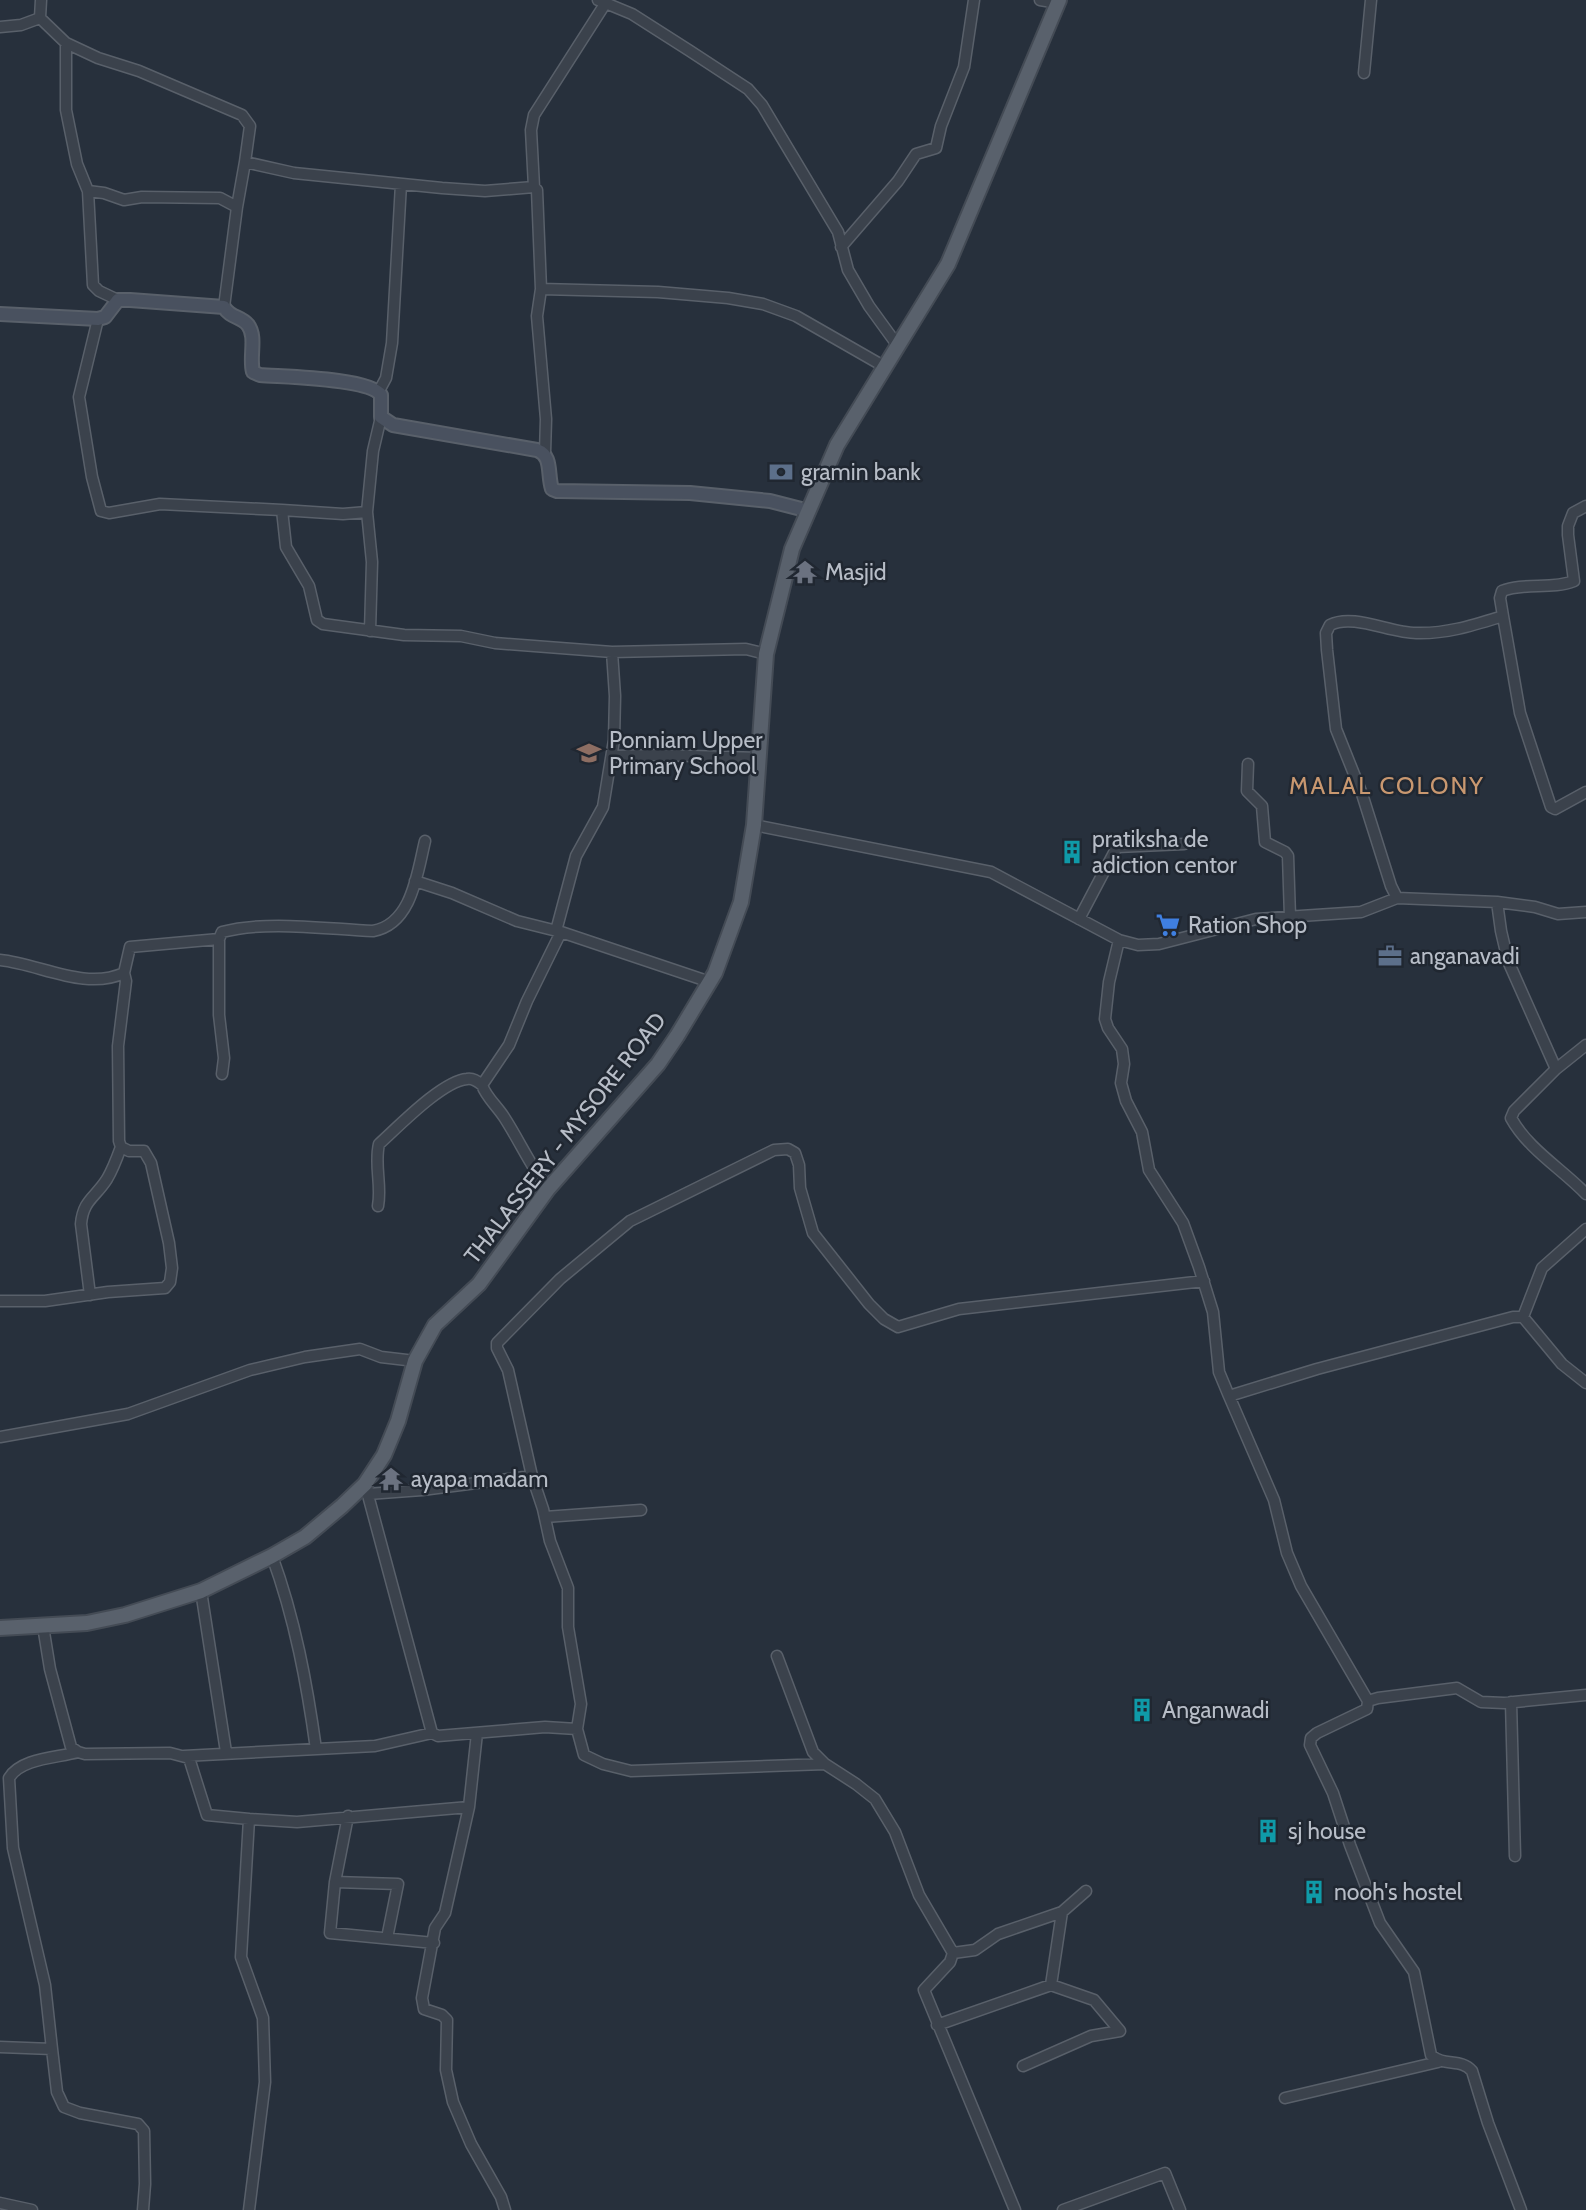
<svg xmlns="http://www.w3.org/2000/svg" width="1586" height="2210" viewBox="0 0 1586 2210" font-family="Cabin,sans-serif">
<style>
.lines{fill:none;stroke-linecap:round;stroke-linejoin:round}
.street-casing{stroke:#59606a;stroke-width:13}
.secondary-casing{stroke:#59606a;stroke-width:16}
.primary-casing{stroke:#444b55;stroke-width:18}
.street{stroke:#3b424c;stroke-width:10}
.secondary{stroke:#49515f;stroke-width:12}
.primary{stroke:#59616c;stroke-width:14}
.labels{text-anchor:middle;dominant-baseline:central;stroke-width:5;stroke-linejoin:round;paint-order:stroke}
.poi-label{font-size:23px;fill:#b7bdc7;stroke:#202731;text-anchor:start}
.street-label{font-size:23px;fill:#b7bdc7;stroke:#202731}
.neighbourhood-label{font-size:24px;letter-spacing:2px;fill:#c99870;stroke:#202731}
</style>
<rect width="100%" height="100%" fill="#27303c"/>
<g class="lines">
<g class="street-casing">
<path id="street" d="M 41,0 L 40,18 L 66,43 L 98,58 L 139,71 L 242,115 L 250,126 L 245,162
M 598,0 L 632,14 L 690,51 L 748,89 L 762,105 L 838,232 L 848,270 L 869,306 L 898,346
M 1040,0 L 1058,3
M 0,27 L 21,25 L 40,18
M 66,43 L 66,110 L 77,164 L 88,191 L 93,285 L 99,291 L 118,300
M 1364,73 L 1371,0
M 534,187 L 531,130 L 534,115 L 605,4
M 88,191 L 104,193 L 124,200 L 142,197 L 220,198 L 237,207 L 224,307
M 237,207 L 245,162 L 294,173 L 442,188 L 485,191 L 534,187 L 537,190 L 541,289 L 537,316 L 546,419 L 545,453
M 841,247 L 898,181 L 916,154 L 936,148 L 941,126 L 964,67 L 974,0
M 541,289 L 658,292 L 728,298 L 763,304 L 796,316 L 885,367
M 98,319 L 79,397 L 92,477 L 101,511 L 109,513 L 160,504 L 282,510 L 286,547 L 309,586 L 317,620 L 323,624 L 404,635 L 461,636 L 495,643 L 612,652 L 746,649 L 766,654
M 379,391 L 386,378 L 392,343 L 401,184
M 282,510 L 343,514 L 367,512
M 1503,616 L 1500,598 L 1502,591 C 1524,582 1552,590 1574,581 L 1568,535 L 1568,526 L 1573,513 L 1586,506
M 370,631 L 372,562 L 367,512 L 373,451 L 381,417
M 613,756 L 659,755 L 759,758
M 1248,764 L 1247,791 L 1262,806 L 1265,842 L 1285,852 L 1288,856 L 1290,917
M 754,825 L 991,872 L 1119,940 L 1138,945 L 1159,944 L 1256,919 L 1361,912 L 1397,898 L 1497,902 L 1535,907 L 1558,914 L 1586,912
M 415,881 L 452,893 L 517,921 L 561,932 L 710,982
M 1397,898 L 1391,886 L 1362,794 L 1336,729 L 1327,650 L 1326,633 L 1330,625 C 1353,613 1390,633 1416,633 C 1447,634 1474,625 1503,616 L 1520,713 L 1551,807 L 1555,809 L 1586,792
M 1497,902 L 1501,931 L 1508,961 L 1556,1069 L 1514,1111 L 1511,1118 C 1528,1149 1562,1169 1586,1194
M 1079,919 L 1117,847 L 1184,844
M 556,931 L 576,856 L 603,807 L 614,740 L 615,696 L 612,652
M 219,939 L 219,1015 L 224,1058 L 222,1074
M 1119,940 L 1109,982 L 1105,1019 L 1108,1028 L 1122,1049 L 1124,1064 L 1121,1083 L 1126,1101 L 1142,1132 L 1149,1170 L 1183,1223 L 1199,1267 L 1213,1312 L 1219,1372 L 1229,1396 L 1317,1369 L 1513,1317 L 1523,1317 L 1562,1364 L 1586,1383
M 0,960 C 40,964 85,991 124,973 L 130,947 L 219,939 L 222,932 C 267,920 326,929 373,931 C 412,924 417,874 425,841
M 1556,1069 L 1586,1045
M 548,1189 C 531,1167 519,1140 504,1117 C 497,1106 486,1097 482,1085 L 509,1045 L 527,1001 L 561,932
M 378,1206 C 382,1185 374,1165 379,1144 C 398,1127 442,1081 467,1079 C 473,1078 477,1081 482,1085
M 90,1295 L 81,1224 C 83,1200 95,1198 107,1179 C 113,1169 117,1158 121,1147
M 0,1301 L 45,1301 L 108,1292 L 165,1288 L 170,1282 L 172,1268 L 169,1243 L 151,1163 L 144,1151 L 129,1151 L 121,1147 L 119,1141 L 118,1046 L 126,981 L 124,973
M 1523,1317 L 1542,1268 L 1586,1229
M 1229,1396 L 1274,1500 L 1287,1553 L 1301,1586 L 1368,1701 L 1367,1709 L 1317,1733 L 1311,1738 L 1310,1745 L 1333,1793 L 1350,1845 L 1380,1923 L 1414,1972 L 1431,2055 C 1444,2067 1461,2058 1472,2071 L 1488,2123 L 1521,2210
M 0,1437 L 128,1414 L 250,1370 L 305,1357 L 360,1349 L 381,1357 L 415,1361
M 365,1484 L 432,1733 L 438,1736 L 545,1727 L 577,1729 L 584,1755 L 603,1764 L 631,1771 L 825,1764 L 856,1784 L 875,1799 L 895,1832 L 919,1895 L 953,1953 L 950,1962 L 924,1990 L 1015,2210
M 368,1494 L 422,1490 L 532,1476
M 545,1517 L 641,1510
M 272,1556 C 295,1619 307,1684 316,1749
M 201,1591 L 226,1752
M 43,1626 L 50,1669 L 71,1747 L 78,1752 L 85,1754 L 170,1753 L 189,1758 L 207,1815 L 249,1819 L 241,1957 L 263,2018 L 265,2082 L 249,2210
M 777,1656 L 813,1752 L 825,1764
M 1368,1701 L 1378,1698 L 1457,1688 L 1481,1702 L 1504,1703 L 1586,1695
M 1511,1702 L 1515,1856
M 577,1729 L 581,1704 L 568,1627 L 568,1588 L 550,1541 L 543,1509 L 532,1476 L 508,1370 L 497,1348 L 497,1343 L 560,1279 L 630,1221 L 774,1150 L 788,1149 L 795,1153 L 799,1165 L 800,1188 L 813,1233 L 869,1304 L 884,1319 L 898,1327 L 959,1309 L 1204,1281
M 184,1756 L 375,1746 L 432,1733
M 469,1807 L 445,1913 L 435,1928 L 422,1998 L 424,2009 L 442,2015 L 447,2020 L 446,2070 L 453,2102 L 471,2144 L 501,2197 L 505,2210
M 348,1816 L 335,1882 L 330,1933 L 434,1943
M 249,1819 L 297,1822 L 469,1807 L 477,1733
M 335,1882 L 398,1884 L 387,1938
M 1062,1912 L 1086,1891
M 953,1953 L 975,1950 L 998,1934 L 1062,1912 L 1051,1985
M 937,2025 L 1051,1985 L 1094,2000 L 1120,2031 L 1091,2036 L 1023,2066
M 0,2047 L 52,2049 L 45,1985 L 13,1848 L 9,1778 C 21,1758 57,1758 78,1752
M 52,2049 L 57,2092 L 64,2107 L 80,2113 L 138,2124 L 144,2131 L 145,2184 L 143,2210
M 1285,2098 L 1438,2062
M 0,2203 L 32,2210
M 1063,2210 L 1165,2173 L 1180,2210"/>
</g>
<g class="secondary-casing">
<path id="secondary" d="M 0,314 L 98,319 L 105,317 L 118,300 L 130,300 L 224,307 C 230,318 241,316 248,325 C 257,337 249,357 253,372 L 260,375 C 283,377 369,378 381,395 L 381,417 L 393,425 L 537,450 C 553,456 547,474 552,489 L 557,491 L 690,493 L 770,501 L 809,511"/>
</g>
<g class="primary-casing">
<path id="primary" d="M 0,1628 L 87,1623 L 125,1615 L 201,1591 L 272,1556 L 305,1537 L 342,1506 L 365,1484 L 384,1455 L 398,1421 L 415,1361 L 435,1325 L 479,1284 L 548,1189 L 658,1064 L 677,1036 L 715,973 L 741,902 L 754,825 L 766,654 L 792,549 L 837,445 L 948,264 L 1059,0"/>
</g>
<use href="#street" class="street"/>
<use href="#secondary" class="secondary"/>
<use href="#primary" class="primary"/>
</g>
<defs>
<g id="bank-bare" transform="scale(1.89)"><path d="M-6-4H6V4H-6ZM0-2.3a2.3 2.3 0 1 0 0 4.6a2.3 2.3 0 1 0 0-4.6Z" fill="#5c6f8a" stroke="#202731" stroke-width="2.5" paint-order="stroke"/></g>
<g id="temple-bare" transform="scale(1.89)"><path d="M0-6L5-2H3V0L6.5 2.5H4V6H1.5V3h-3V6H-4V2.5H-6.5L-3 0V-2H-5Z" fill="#6b7280" stroke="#202731" stroke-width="2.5" paint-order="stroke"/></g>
<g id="school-bare" transform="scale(1.89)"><path d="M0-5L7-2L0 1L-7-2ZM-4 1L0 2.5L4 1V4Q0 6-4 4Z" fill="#8d6e63" stroke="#202731" stroke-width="2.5" paint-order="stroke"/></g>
<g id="building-bare" transform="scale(1.89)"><path d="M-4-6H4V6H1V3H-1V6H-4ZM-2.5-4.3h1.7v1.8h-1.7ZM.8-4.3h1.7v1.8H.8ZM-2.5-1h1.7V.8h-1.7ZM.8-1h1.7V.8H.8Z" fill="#0f9aa8" stroke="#202731" stroke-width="2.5" paint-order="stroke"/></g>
<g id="supermarket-bare" transform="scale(1.89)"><path d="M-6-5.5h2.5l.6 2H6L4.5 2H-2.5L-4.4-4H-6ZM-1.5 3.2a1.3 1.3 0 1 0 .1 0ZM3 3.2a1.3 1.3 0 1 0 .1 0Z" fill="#3f7fe0" stroke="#202731" stroke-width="2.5" paint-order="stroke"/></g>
<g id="office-bare" transform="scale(1.89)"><path d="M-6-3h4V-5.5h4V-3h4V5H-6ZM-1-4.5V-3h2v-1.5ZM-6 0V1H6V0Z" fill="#5c6f8a" stroke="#202731" stroke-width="2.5" paint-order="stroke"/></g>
</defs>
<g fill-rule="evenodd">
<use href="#bank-bare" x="781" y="472"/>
<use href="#temple-bare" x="805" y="572"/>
<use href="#school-bare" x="589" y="753"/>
<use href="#building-bare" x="1072" y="852"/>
<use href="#supermarket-bare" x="1168" y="925"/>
<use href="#office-bare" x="1390" y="956"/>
<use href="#temple-bare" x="391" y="1479"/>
<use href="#building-bare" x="1142" y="1710"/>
<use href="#building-bare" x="1268" y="1831"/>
<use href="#building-bare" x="1314" y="1892"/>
</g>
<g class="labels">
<g class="poi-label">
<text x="801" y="472">gramin bank</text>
<text x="825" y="572">Masjid</text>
<text x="609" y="740">Ponniam Upper<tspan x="609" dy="26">Primary School</tspan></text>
<text x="1092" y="839">pratiksha de<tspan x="1092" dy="26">adiction centor</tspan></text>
<text x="1188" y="925">Ration Shop</text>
<text x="1410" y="956">anganavadi</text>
<text x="411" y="1479">ayapa madam</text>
<text x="1162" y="1710">Anganwadi</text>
<text x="1288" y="1831">sj house</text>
<text x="1334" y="1892">nooh's hostel</text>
</g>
<g class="street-label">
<text transform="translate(565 1138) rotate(-52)">THALASSERY - MYSORE ROAD</text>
</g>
<g class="neighbourhood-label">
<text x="1387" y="785">MALAL COLONY</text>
</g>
</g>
</svg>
